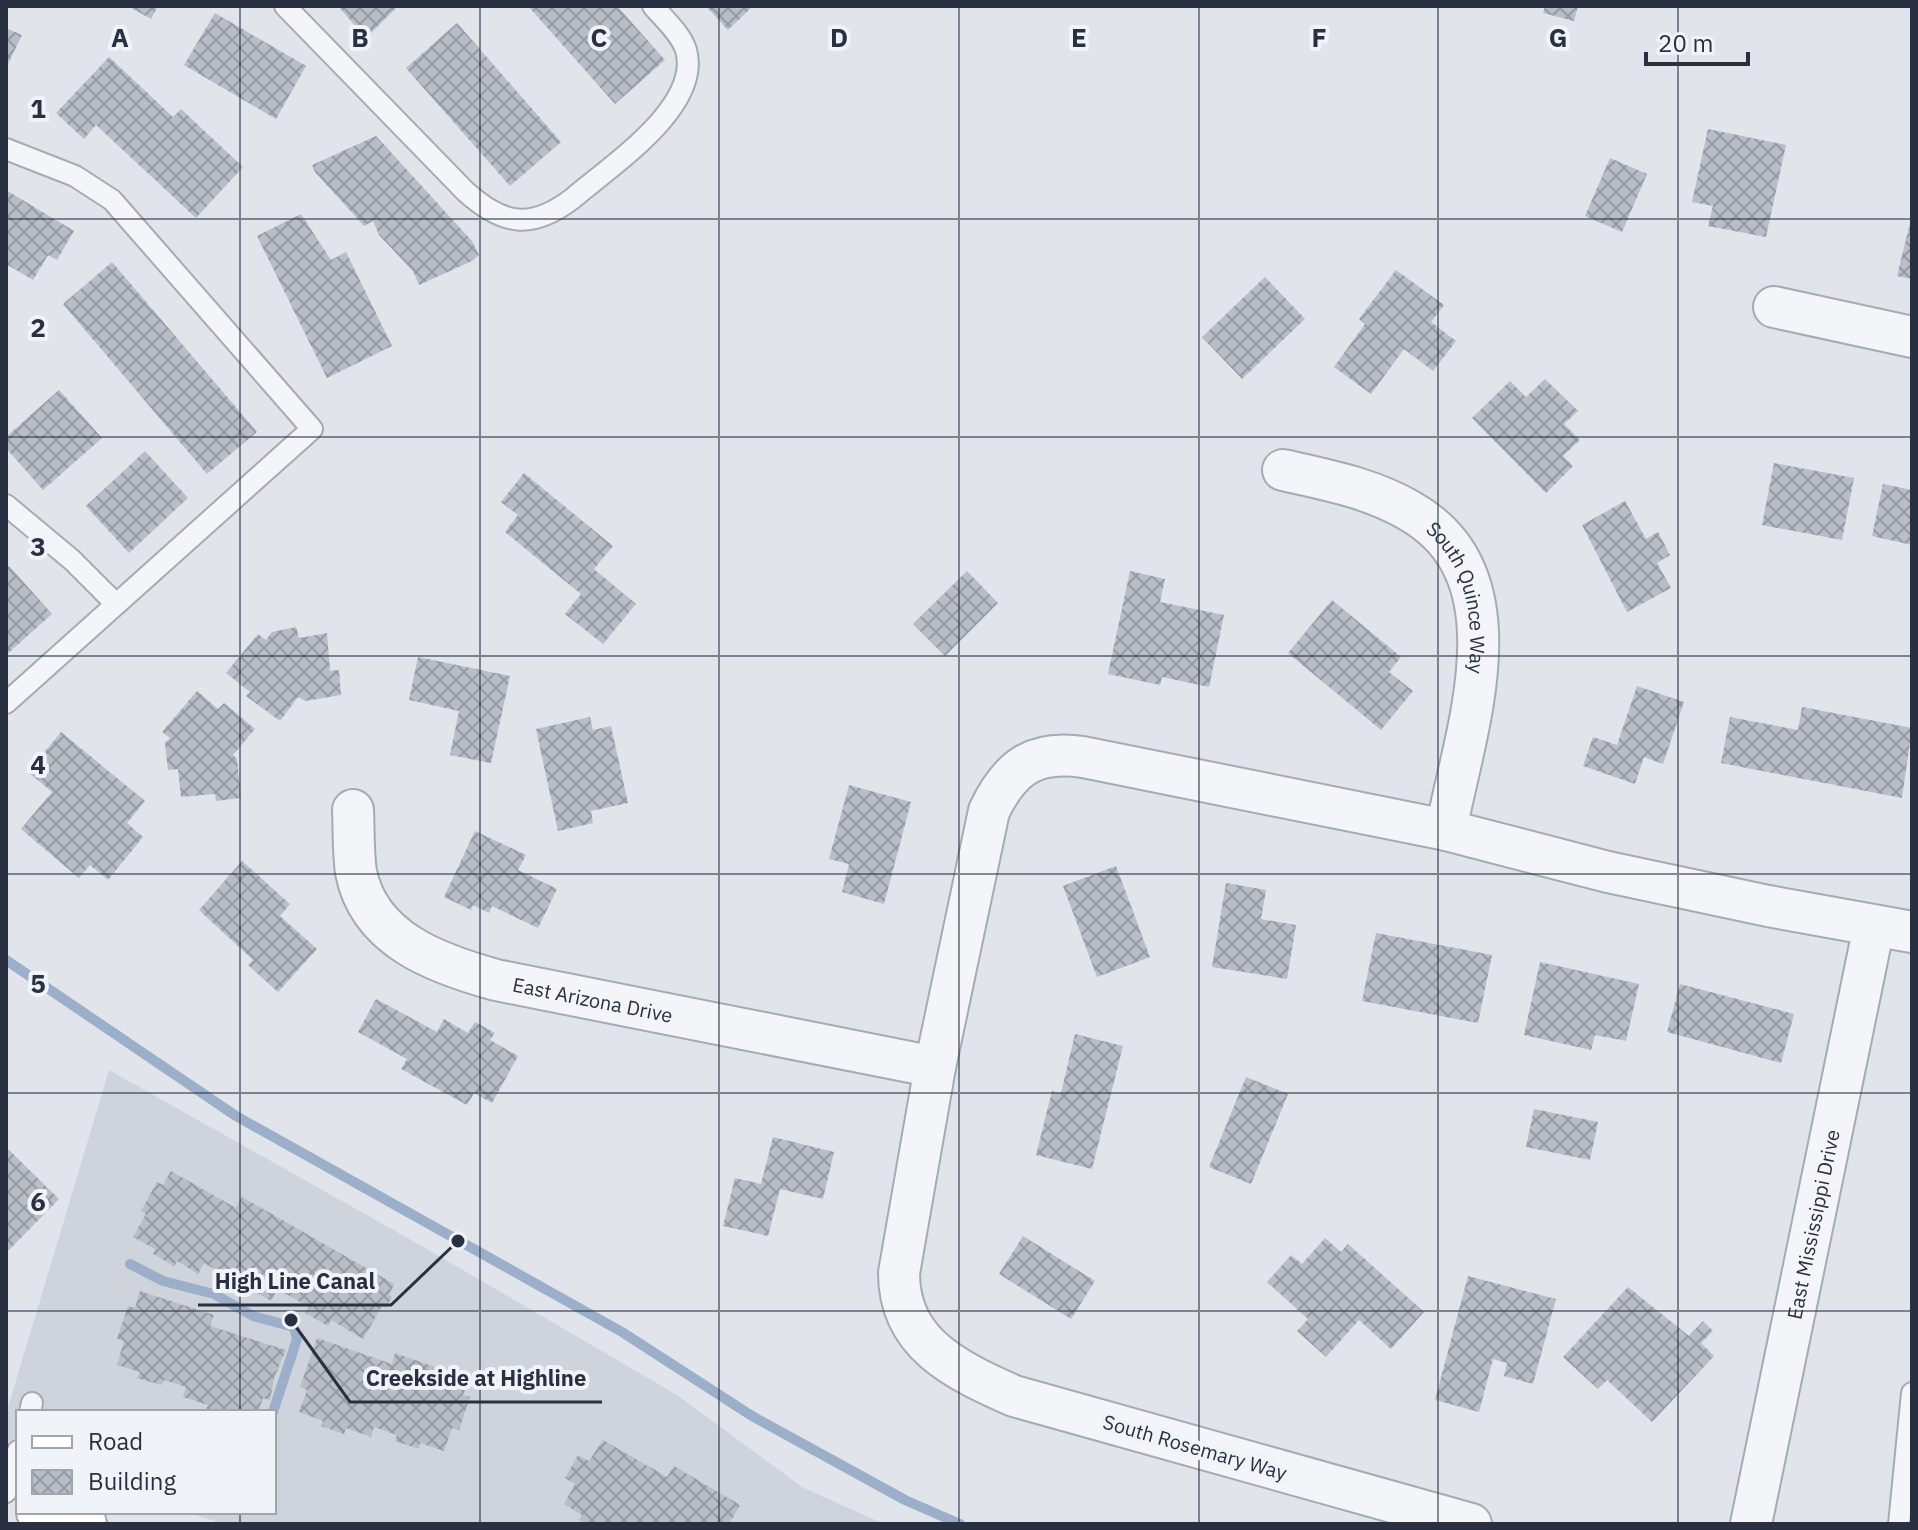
<svg xmlns="http://www.w3.org/2000/svg" width="1918" height="1530" viewBox="0 0 1918 1530" font-family="'IBM Plex Sans',sans-serif">
<style>
.built{fill:#cfd3dc}
.lines{fill:none;stroke-linecap:round;stroke-linejoin:round}
.stream{stroke:#9bafcb;stroke-width:10}
.building{fill:url(#building-cross-hatch)}
.service-casing{stroke:#a6aab4;stroke-width:24}
.minor-casing{stroke:#a6aab4;stroke-width:44}
.primary-casing{stroke:#a0a7b6;stroke-width:48}
.service{stroke:#f4f5f8;stroke-width:20}
.minor{stroke:#f4f5f8;stroke-width:40}
.primary{stroke:#fff;stroke-width:44}
.grid{fill:none;stroke:#293042;stroke-width:2;stroke-opacity:0.55}
.labels{text-anchor:middle;dominant-baseline:central;stroke-width:8;stroke-linejoin:round;paint-order:stroke}
.street-label{font-size:20px;fill:#293042;stroke:#f0f3f7}
.grid-label{font-size:26px;text-anchor:middle;font-weight:bold;fill:#293042;stroke:#f0f3f7;stroke-width:8;stroke-linejoin:round;paint-order:stroke}
.leader{fill:none;stroke:#293042;stroke-width:3}
.callout-dot{fill:#293042;stroke:#f0f3f7;stroke-width:3}
.callout-label{font-size:22px;text-anchor:middle;font-weight:bold;fill:#293042;stroke:#f0f3f7;stroke-width:8;stroke-linejoin:round;paint-order:stroke}
</style>
<defs>
<pattern id="building-cross-hatch" width="8" height="8" patternUnits="userSpaceOnUse" patternTransform="scale(2)"><rect width="8" height="8" fill="#b8bdc7"/><path d="M0 0l8 8M0 8l8-8" fill="none" stroke="#969aa3"/></pattern>
</defs>
<rect width="100%" height="100%" fill="#e1e4ea"/>
<path class="built" d="M 109,1070 L 420,1245 L 677,1395 L 802,1487 L 884,1524 L 223,1524 L 186,1512 L 274,1512 L 274,1412 L 18,1412 L 18,1465 L 6,1462 L 6,1414 Z"/>
<g class="lines">
<path class="stream" d="M 6,960 L 236,1116 L 622,1332 L 752,1416 L 905,1500 L 960,1524
M 130,1264 L 163,1281 L 214,1294 L 253,1316 L 294,1327 L 297,1339 L 273,1412"/>
</g>
<path class="building" d="M 128,6 L 158,6 L 151,19 Z
M 338,6 L 398,6 L 366,38 Z
M 528,6 L 617,6 L 665,60 L 615,104 Z
M 706,6 L 753,6 L 728,30 Z
M 1545,6 L 1578,6 L 1574,21 L 1543,13 Z
M 215,13 L 306,66 L 276,119 L 184,65 Z
M 457,23 L 561,142 L 510,186 L 406,68 Z
M 6,28 L 22,35 L 6,68 Z
M 109,57 L 173,117 L 181,109 L 243,167 L 196,218 L 96,125 L 84,139 L 56,113 Z
M 1708,129 L 1786,145 L 1766,237 L 1708,226 L 1713,206 L 1692,202 Z
M 376,136 L 472,241 L 479,255 L 472,261 L 419,285 L 413,271 L 379,235 L 373,221 L 364,226 L 315,172 L 312,165 Z
M 1610,158 L 1647,174 L 1622,232 L 1585,216 Z
M 6,190 L 74,231 L 57,260 L 48,255 L 33,280 L 6,264 Z
M 301,214 L 331,260 L 346,252 L 392,346 L 327,378 L 257,236 Z
M 1911,219 L 1912,219 L 1912,279 L 1897,276 Z
M 112,262 L 257,432 L 207,474 L 63,304 Z
M 1396,270 L 1444,305 L 1431,322 L 1456,341 L 1433,371 L 1404,349 L 1371,394 L 1334,367 L 1365,324 L 1359,319 Z
M 1265,277 L 1305,319 L 1242,379 L 1202,337 Z
M 1545,379 L 1578,411 L 1564,424 L 1580,440 L 1563,456 L 1573,466 L 1546,493 L 1472,418 L 1510,381 L 1526,397 Z
M 59,390 L 102,438 L 43,490 L 6,448 L 6,437 Z
M 145,451 L 188,498 L 129,553 L 86,506 Z
M 1774,463 L 1854,478 L 1842,540 L 1762,525 Z
M 524,473 L 613,546 L 594,569 L 636,604 L 603,644 L 565,614 L 581,594 L 505,532 L 518,515 L 501,502 Z
M 1883,484 L 1912,490 L 1912,545 L 1872,536 Z
M 1625,501 L 1646,539 L 1658,532 L 1670,555 L 1657,563 L 1671,588 L 1627,612 L 1582,525 Z
M 9,566 L 52,614 L 6,655 L 6,569 Z
M 967,571 L 998,603 L 945,656 L 913,624 Z
M 1130,571 L 1165,579 L 1160,602 L 1224,615 L 1209,687 L 1162,677 L 1160,685 L 1108,674 Z
M 1332,600 L 1401,657 L 1389,672 L 1413,691 L 1381,730 L 1288,653 Z
M 296,627 L 299,638 L 327,633 L 330,671 L 339,670 L 341,695 L 305,701 L 298,697 L 280,721 L 246,696 L 250,692 L 226,673 L 258,634 L 266,640 L 272,632 Z
M 418,657 L 510,676 L 491,763 L 450,755 L 459,711 L 409,700 Z
M 1637,686 L 1684,702 L 1663,764 L 1644,757 L 1635,784 L 1583,766 L 1593,737 L 1617,745 Z
M 197,691 L 218,709 L 224,703 L 255,729 L 233,755 L 237,759 L 241,798 L 216,801 L 215,794 L 181,797 L 178,769 L 168,770 L 165,743 L 170,738 L 162,732 Z
M 1802,707 L 1912,728 L 1902,798 L 1721,763 L 1730,717 L 1798,730 Z
M 590,717 L 593,730 L 611,726 L 628,803 L 591,811 L 593,823 L 558,831 L 536,729 Z
M 61,732 L 145,801 L 127,823 L 143,837 L 108,880 L 90,865 L 79,878 L 21,829 L 52,792 L 28,772 Z
M 849,785 L 911,802 L 884,904 L 842,892 L 849,864 L 829,859 Z
M 475,831 L 526,855 L 518,870 L 557,889 L 538,928 L 492,906 L 489,913 L 473,905 L 471,910 L 444,897 Z
M 242,861 L 290,904 L 280,916 L 317,949 L 278,992 L 248,965 L 253,960 L 199,910 Z
M 1116,866 L 1150,957 L 1097,977 L 1063,886 Z
M 1226,883 L 1266,890 L 1261,919 L 1296,925 L 1287,979 L 1212,967 Z
M 1376,933 L 1492,955 L 1478,1023 L 1362,1001 Z
M 1540,962 L 1639,984 L 1626,1041 L 1595,1035 L 1591,1050 L 1524,1035 Z
M 1680,984 L 1794,1014 L 1781,1063 L 1667,1032 Z
M 376,999 L 437,1032 L 444,1019 L 468,1033 L 475,1022 L 495,1033 L 490,1040 L 518,1056 L 492,1103 L 474,1093 L 467,1105 L 401,1069 L 407,1059 L 358,1032 Z
M 1075,1034 L 1123,1046 L 1092,1169 L 1036,1155 L 1052,1091 L 1061,1093 Z
M 1246,1077 L 1288,1094 L 1251,1184 L 1209,1167 Z
M 1534,1109 L 1598,1122 L 1590,1160 L 1526,1147 Z
M 773,1137 L 834,1152 L 823,1199 L 780,1189 L 768,1236 L 723,1226 L 735,1178 L 761,1184 Z
M 6,1147 L 59,1199 L 6,1253 Z
M 171,1171 L 236,1208 L 242,1197 L 394,1284 L 389,1295 L 392,1297 L 386,1308 L 382,1306 L 363,1339 L 331,1320 L 328,1326 L 305,1313 L 309,1307 L 277,1289 L 271,1301 L 249,1288 L 246,1294 L 224,1281 L 227,1276 L 204,1263 L 198,1274 L 177,1261 L 174,1266 L 153,1254 L 155,1249 L 133,1237 L 146,1214 L 141,1211 L 157,1182 L 163,1185 Z
M 1023,1236 L 1095,1281 L 1071,1319 L 999,1274 Z
M 1325,1238 L 1341,1252 L 1348,1244 L 1424,1312 L 1391,1349 L 1359,1320 L 1326,1357 L 1297,1331 L 1308,1319 L 1267,1282 L 1291,1255 L 1302,1264 Z
M 1468,1276 L 1556,1299 L 1533,1384 L 1504,1376 L 1507,1363 L 1493,1359 L 1479,1412 L 1435,1400 Z
M 1628,1287 L 1689,1336 L 1703,1321 L 1713,1331 L 1701,1343 L 1714,1356 L 1652,1422 L 1607,1380 L 1598,1389 L 1563,1357 Z
M 140,1291 L 214,1315 L 210,1326 L 286,1350 L 274,1378 L 270,1400 L 263,1398 L 258,1412 L 211,1412 L 206,1410 L 208,1405 L 183,1397 L 186,1387 L 164,1380 L 161,1385 L 137,1378 L 140,1372 L 117,1365 L 124,1341 L 117,1339 L 128,1306 L 135,1308 Z
M 317,1338 L 392,1364 L 395,1353 L 469,1379 L 463,1395 L 470,1397 L 459,1430 L 452,1428 L 444,1451 L 420,1443 L 419,1449 L 395,1441 L 397,1435 L 374,1427 L 371,1437 L 346,1428 L 344,1434 L 321,1426 L 323,1421 L 299,1412 L 307,1390 L 300,1387 Z
M 603,1440 L 667,1477 L 674,1466 L 740,1505 L 729,1524 L 587,1524 L 579,1520 L 582,1515 L 564,1504 L 575,1484 L 565,1478 L 578,1455 L 589,1461 Z"/>
<g class="lines">
<g class="service-casing">
<path id="service" d="M 285,6 L 466,192 C 503,225 531,230 572,199 C 610,166 702,107 686,50 C 681,34 664,19 653,6
M 6,149 L 75,176 L 112,200 L 312,429 L 6,703
M 6,505 L 72,560 L 116,604
M 30,1412 L 32,1403
M 6,1492 L 18,1451
M 1899,1524 L 1912,1393"/>
</g>
<g class="minor-casing">
<g id="minor">
<path d="M 1774,307 L 1912,337"/>
<path id="s1" d="M 1283,470 C 1327,480 1371,488 1410,511 C 1524,576 1465,730 1446,830"/>
<path id="s2" d="M 353,810 C 354,830 353,852 356,872 C 369,940 438,964 496,980 L 935,1067"/>
<path d="M 1471,1524 L 1014,1396 C 956,1370 899,1344 899,1273 L 935,1067 L 989,811 C 1010,767 1034,750 1083,757 L 1446,830 L 1608,872 L 1768,906 L 1912,932"/>
<path id="s3" d="M 1751,1524 L 1874,926"/>
</g>
</g>
<g class="primary-casing">
<path id="primary" d="M 39,1512 L 84,1524"/>
</g>
<use href="#service" class="service"/>
<use href="#minor" class="minor"/>
<use href="#primary" class="primary"/>
</g>
<path class="grid" d="M 240,6 L 240,1412M 480,6 L 480,1524M 719,6 L 719,1524M 959,6 L 959,1524M 1199,6 L 1199,1524M 1438,6 L 1438,1524M 1678,6 L 1678,1524M 6,219 L 1912,219M 6,437 L 1912,437M 6,656 L 1912,656M 6,874 L 1912,874M 6,1093 L 1912,1093M 6,1311 L 1912,1311M 240,1512 L 240,1524"/>
<g class="labels">
<g class="street-label">
<text stroke="none"><textPath href="#s1" startOffset="240">South Quince Way</textPath></text>
<text stroke="none"><textPath href="#s2" startOffset="348">East Arizona Drive</textPath></text>
<text stroke="none"><textPath href="#s3" startOffset="306">East Mississippi Drive</textPath></text>
<text transform="translate(1195 1447) rotate(16)">South Rosemary Way</text>
</g>
</g>
<g class="grid-label">
<text x="120" y="47">A</text>
<text x="360" y="47">B</text>
<text x="599" y="47">C</text>
<text x="839" y="47">D</text>
<text x="1079" y="47">E</text>
<text x="1319" y="47">F</text>
<text x="1558" y="47">G</text>
<text x="38" y="118">1</text>
<text x="38" y="337">2</text>
<text x="38" y="556">3</text>
<text x="38" y="774">4</text>
<text x="38" y="993">5</text>
<text x="38" y="1211">6</text>
</g>
<path class="leader" d="M458 1241L391 1305H198M291 1320L350 1402H602"/>
<g class="callout-dot">
<circle cx="458" cy="1241" r="8"/>
<circle cx="291" cy="1320" r="8"/>
</g>
<g class="callout-label">
<text x="295" y="1289">High Line Canal</text>
<text x="476" y="1386">Creekside at Highline</text>
</g>
<rect width="1918" height="1530" fill="none" stroke="#293042" stroke-width="16"/>
<rect x="16" y="1410" width="260" height="104" fill="#f0f3f7" stroke="#a0a5af" stroke-width="2"/>
<rect x="32" y="1436" width="40" height="12" fill="#ffffff" stroke="#a0a5af" stroke-width="2"/>
<text x="88" y="1450" font-size="24" fill="#293042">Road</text>
<rect x="32" y="1470" width="40" height="24" fill="url(#building-cross-hatch)" stroke="#a0a5af" stroke-width="2"/>
<text x="88" y="1490" font-size="24" fill="#293042">Building</text>
<path d="M1646 52v12h102v-12" fill="none" stroke="#293042" stroke-width="4"/>
<text x="1658" y="52" font-size="24" fill="#293042" stroke="#f0f3f7" stroke-width="6" paint-order="stroke">20 m</text>
</svg>
